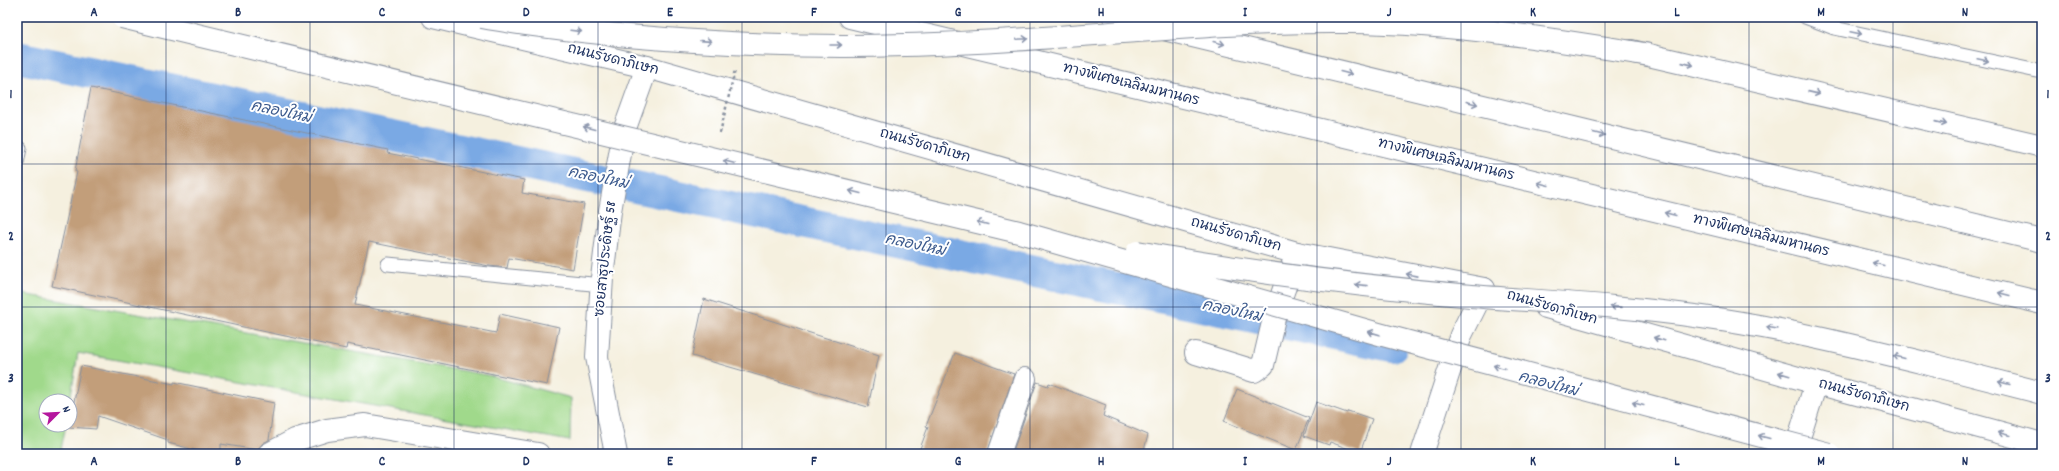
<svg xmlns="http://www.w3.org/2000/svg" width="2059" height="471" viewBox="0 0 2059 471" font-family="Dekko,'Playpen Sans Thai',sans-serif">
<style>
.green{fill:#a0d98b;stroke:#5e8474}
.lines{fill:none;stroke-linecap:round;stroke-linejoin:round}
.canal{stroke:#7aa9e4;stroke-width:32}
.building{fill:#c29e7a}
.service-casing{stroke:#88909e;stroke-width:15}
.minor-casing{stroke:#88909e;stroke-width:24}
.tertiary-casing{stroke:#88909e;stroke-width:24}
.secondary-casing{stroke:#88909e;stroke-width:24}
.motorway-casing{stroke:#88909e;stroke-width:24}
.service{stroke:#fff;stroke-width:13}
.minor{stroke:#fff;stroke-width:22}
.tertiary{stroke:#fff;stroke-width:22}
.secondary{stroke:#fff;stroke-width:22}
.motorway{stroke:#fff;stroke-width:22}
.motorway-bridge-casing{stroke:#88909e;stroke-width:24;stroke-linecap:butt}
.path-bridge{stroke:#88909e;stroke-width:2.5;stroke-dasharray:3 3;stroke-linecap:butt}
.motorway-bridge{stroke:#fff;stroke-width:22}
.oneway{stroke:#8d97ae}
.grid{fill:none;stroke:#1b2f5e;stroke-width:1;stroke-opacity:0.55}
.labels{text-anchor:middle;dominant-baseline:central;stroke-width:4;stroke-linejoin:round;paint-order:stroke}
.street-label{font-size:14px;fill:#1b2f5e;stroke:#fff}
.water-label{font-size:15px;font-style:italic;fill:#3c5a8d;stroke:#fff}
.neatline{fill:none;stroke:#1b2f5e;stroke-width:1.5}
.grid-label{font-size:13px;text-anchor:middle;font-weight:bold;fill:#1b2f5e}
</style>
<rect width="100%" height="100%" fill="#fff"/>
<filter id="ink" filterUnits="userSpaceOnUse"><feTurbulence type="fractalNoise" baseFrequency=".025" numOctaves="2"/><feDisplacementMap in="SourceGraphic" scale="8" xChannelSelector="R" yChannelSelector="G"/><feConvolveMatrix kernelMatrix="1 2 1 2 8 2 1 2 1" color-interpolation-filters="sRGB"/></filter>
<filter id="wash" filterUnits="userSpaceOnUse"><feTurbulence type="fractalNoise" baseFrequency=".012" numOctaves="4" result="noise"/><feDisplacementMap in="SourceGraphic" scale="16" xChannelSelector="R" yChannelSelector="G"/><feGaussianBlur stdDeviation="0.9" result="paint"/><feColorMatrix in="noise" values="0 0 0 0 0 0 0 0 0 0 0 0 0 0 0 0 0 1.4 0 .05"/><feComposite in="paint" operator="in"/></filter>
<g filter="url(#wash)">
<rect width="100%" height="100%" fill="#f5f0df"/>
<path class="green" d="M 17,293 L 487,375 L 571,398 L 570,441 L 78,353 L 70,401 L 46,401 L 46,425 L 66,425 L 60,454 L 17,454 Z"/>
<g class="lines">
<path class="canal" d="M 17,57 L 1392,346"/>
</g>
<g id="blocks">
<path class="building" d="M 91,88 L 388,150 L 387,153 L 524,180 L 522,193 L 584,204 L 573,269 L 509,258 L 507,268 L 489,266 L 369,242 L 355,305 L 496,333 L 500,314 L 559,327 L 547,385 L 347,344 L 346,349 L 52,286 L 77,172 L 75,171 Z
M 704,299 L 879,355 L 868,407 L 692,356 Z
M 955,353 L 1014,374 L 987,454 L 918,454 L 928,427 L 926,426 Z
M 81,366 L 174,384 L 174,382 L 274,403 L 269,440 L 263,443 L 257,450 L 221,444 L 221,454 L 211,454 L 168,443 L 168,440 L 98,416 L 96,429 L 69,427 Z
M 1037,382 L 1048,386 L 1049,383 L 1106,405 L 1103,416 L 1148,435 L 1143,454 L 1012,454 Z
M 1237,389 L 1309,418 L 1296,450 L 1224,421 Z
M 1316,402 L 1347,413 L 1348,411 L 1372,419 L 1360,453 L 1330,442 L 1329,445 L 1304,436 Z"/>
</g>
</g>
<g filter="url(#ink)">
<use href="#blocks" fill-opacity="0" stroke="#88909e" stroke-width="1"/>
<g class="lines">
<g class="service-casing">
<path id="service" d="M 1805,17 L 1834,28 L 2042,72
M 17,163 L 20,148
M 388,264 L 602,285"/>
</g>
<g class="minor-casing">
<path id="minor" d="M 1196,353 L 1254,371 L 1263,365 L 1275,314 L 1297,253
M 269,454 L 295,440 L 327,430 L 365,425 L 538,454
M 999,454 L 1025,379
M 1422,454 L 1461,335 L 1484,289
M 1794,454 L 1816,383"/>
</g>
<g class="tertiary-casing">
<path id="tertiary" d="M 616,454 L 597,357 L 602,278 L 610,211 L 624,131 L 647,67"/>
</g>
<g class="secondary-casing">
<path id="secondary" d="M 433,17 L 647,67 L 1297,253 L 1484,289
M 1546,307 L 1816,383 L 2042,444"/>
</g>
<g class="motorway-casing">
<path id="motorway" d="M 850,17 L 2042,303
M 1114,17 L 2042,241
M 1471,17 L 1517,26
M 1631,51 L 2042,146
M 1937,366 L 2042,393"/>
</g>
<use href="#service" class="service"/>
<use href="#minor" class="minor"/>
<use href="#tertiary" class="tertiary"/>
<use href="#secondary" class="secondary"/>
<use href="#motorway" class="motorway"/>
<g class="motorway-bridge-casing">
<path id="motorway-bridge" d="M 122,17 L 1019,232 L 1379,334 L 1829,454
M 482,17 C 530,26 580,31 628,36 C 720,44 813,48 905,45 C 1054,42 1202,20 1351,22 C 1452,23 1551,39 1650,55
M 1137,252 C 1248,272 1359,286 1471,296 C 1548,302 1626,306 1702,317 C 1782,328 1859,347 1937,366"/>
</g>
<path class="path-bridge" d="M 720,133 L 735,70"/>
<use href="#motorway-bridge" class="motorway-bridge"/>
</g>
<defs><path id="oneway-shaft" d="M-6 0H5M1.5-3L5.5 0L1.5 3" fill="none" stroke-width="1.6" stroke-linecap="round" stroke-linejoin="round"/></defs>
<g class="oneway">
<use href="#oneway-shaft" transform="translate(576 31) rotate(7)"/>
<use href="#oneway-shaft" transform="translate(1856 33) rotate(12)"/>
<use href="#oneway-shaft" transform="translate(1022 39) rotate(-3)"/>
<use href="#oneway-shaft" transform="translate(706 41) rotate(4)"/>
<use href="#oneway-shaft" transform="translate(1219 43) rotate(14)"/>
<use href="#oneway-shaft" transform="translate(836 45)"/>
<use href="#oneway-shaft" transform="translate(1983 60) rotate(12)"/>
<use href="#oneway-shaft" transform="translate(1688 64) rotate(13)"/>
<use href="#oneway-shaft" transform="translate(1346 73) rotate(14)"/>
<use href="#oneway-shaft" transform="translate(1814 93) rotate(13)"/>
<use href="#oneway-shaft" transform="translate(1472 103) rotate(14)"/>
<use href="#oneway-shaft" transform="translate(1941 123) rotate(13)"/>
<use href="#oneway-shaft" transform="translate(589 128) rotate(-166)"/>
<use href="#oneway-shaft" transform="translate(1599 134) rotate(14)"/>
<use href="#oneway-shaft" transform="translate(729 162) rotate(-166)"/>
<use href="#oneway-shaft" transform="translate(1543 184) rotate(-166)"/>
<use href="#oneway-shaft" transform="translate(855 192) rotate(-166)"/>
<use href="#oneway-shaft" transform="translate(1670 214) rotate(-166)"/>
<use href="#oneway-shaft" transform="translate(982 223) rotate(-166)"/>
<use href="#oneway-shaft" transform="translate(1878 264) rotate(-166)"/>
<use href="#oneway-shaft" transform="translate(1412 275) rotate(-169)"/>
<use href="#oneway-shaft" transform="translate(1361 285) rotate(-174)"/>
<use href="#oneway-shaft" transform="translate(2004 294) rotate(-166)"/>
<use href="#oneway-shaft" transform="translate(1616 307) rotate(-176)"/>
<use href="#oneway-shaft" transform="translate(1772 328) rotate(-171)"/>
<use href="#oneway-shaft" transform="translate(1374 333) rotate(-164)"/>
<use href="#oneway-shaft" transform="translate(1659 339) rotate(-164)"/>
<use href="#oneway-shaft" transform="translate(1899 357) rotate(-166)"/>
<use href="#oneway-shaft" transform="translate(1499 367) rotate(-165)"/>
<use href="#oneway-shaft" transform="translate(1784 374) rotate(-164)"/>
<use href="#oneway-shaft" transform="translate(2004 383) rotate(-166)"/>
<use href="#oneway-shaft" transform="translate(1638 404) rotate(-165)"/>
<use href="#oneway-shaft" transform="translate(2004 434) rotate(-165)"/>
<use href="#oneway-shaft" transform="translate(1764 437) rotate(-165)"/>
</g>
</g>
<path class="grid" d="M 166,17 L 166,454M 310,17 L 310,454M 454,17 L 454,454M 598,17 L 598,454M 742,17 L 742,454M 886,17 L 886,454M 1030,17 L 1030,454M 1173,17 L 1173,454M 1317,17 L 1317,454M 1461,17 L 1461,454M 1605,17 L 1605,454M 1749,17 L 1749,454M 1893,17 L 1893,454M 17,164 L 2042,164M 17,307 L 2042,307"/>
<g class="labels">
<g class="street-label">
<text transform="translate(613 60) rotate(14)">ถนนรัชดาภิเษก</text>
<text transform="translate(1131 85) rotate(14)">ทางพิเศษเฉลิมมหานคร</text>
<text transform="translate(925 146) rotate(16)">ถนนรัชดาภิเษก</text>
<text transform="translate(1446 160) rotate(14)">ทางพิเศษเฉลิมมหานคร</text>
<text transform="translate(1236 235) rotate(16)">ถนนรัชดาภิเษก</text>
<text transform="translate(1761 236) rotate(14)">ทางพิเศษเฉลิมมหานคร</text>
<text transform="translate(606 259) rotate(-84)">ซอยสาธุประดิษฐ์ 58</text>
<text transform="translate(1552 308) rotate(16)">ถนนรัชดาภิเษก</text>
<text transform="translate(1864 396) rotate(15)">ถนนรัชดาภิเษก</text>
</g>
<g class="water-label">
<text transform="translate(281 113) rotate(12)">คลองใหม่</text>
<text transform="translate(598 179) rotate(12)">คลองใหม่</text>
<text transform="translate(915 246) rotate(12)">คลองใหม่</text>
<text transform="translate(1232 312) rotate(12)">คลองใหม่</text>
<text transform="translate(1548 385) rotate(15)">คลองใหม่</text>
</g>
</g>
<rect width="2059" height="471" fill="none" stroke="#fff" stroke-width="44"/>
<g transform="translate(58 413) rotate(66)"><circle r="19" fill="#ffffff" stroke="#a4acbf"/>
<path d="M0-3L7 15L0 10L-7 15Z" fill="#b5179e"/>
<text y="-6" font-size="11" font-weight="bold" text-anchor="middle" fill="#1b2f5e">N</text>
</g>
<rect x="22" y="22" width="2015" height="427" class="neatline"/>
<g class="grid-label">
<text x="94" y="16">A</text>
<text x="238" y="16">B</text>
<text x="382" y="16">C</text>
<text x="526" y="16">D</text>
<text x="670" y="16">E</text>
<text x="814" y="16">F</text>
<text x="958" y="16">G</text>
<text x="1101" y="16">H</text>
<text x="1245" y="16">I</text>
<text x="1389" y="16">J</text>
<text x="1533" y="16">K</text>
<text x="1677" y="16">L</text>
<text x="1821" y="16">M</text>
<text x="1965" y="16">N</text>
<text x="11" y="98">1</text>
<text x="2048" y="98">1</text>
<text x="11" y="240">2</text>
<text x="2048" y="240">2</text>
<text x="11" y="382">3</text>
<text x="2048" y="382">3</text>
<text x="94" y="465">A</text>
<text x="238" y="465">B</text>
<text x="382" y="465">C</text>
<text x="526" y="465">D</text>
<text x="670" y="465">E</text>
<text x="814" y="465">F</text>
<text x="958" y="465">G</text>
<text x="1101" y="465">H</text>
<text x="1245" y="465">I</text>
<text x="1389" y="465">J</text>
<text x="1533" y="465">K</text>
<text x="1677" y="465">L</text>
<text x="1821" y="465">M</text>
<text x="1965" y="465">N</text>
</g>
</svg>
